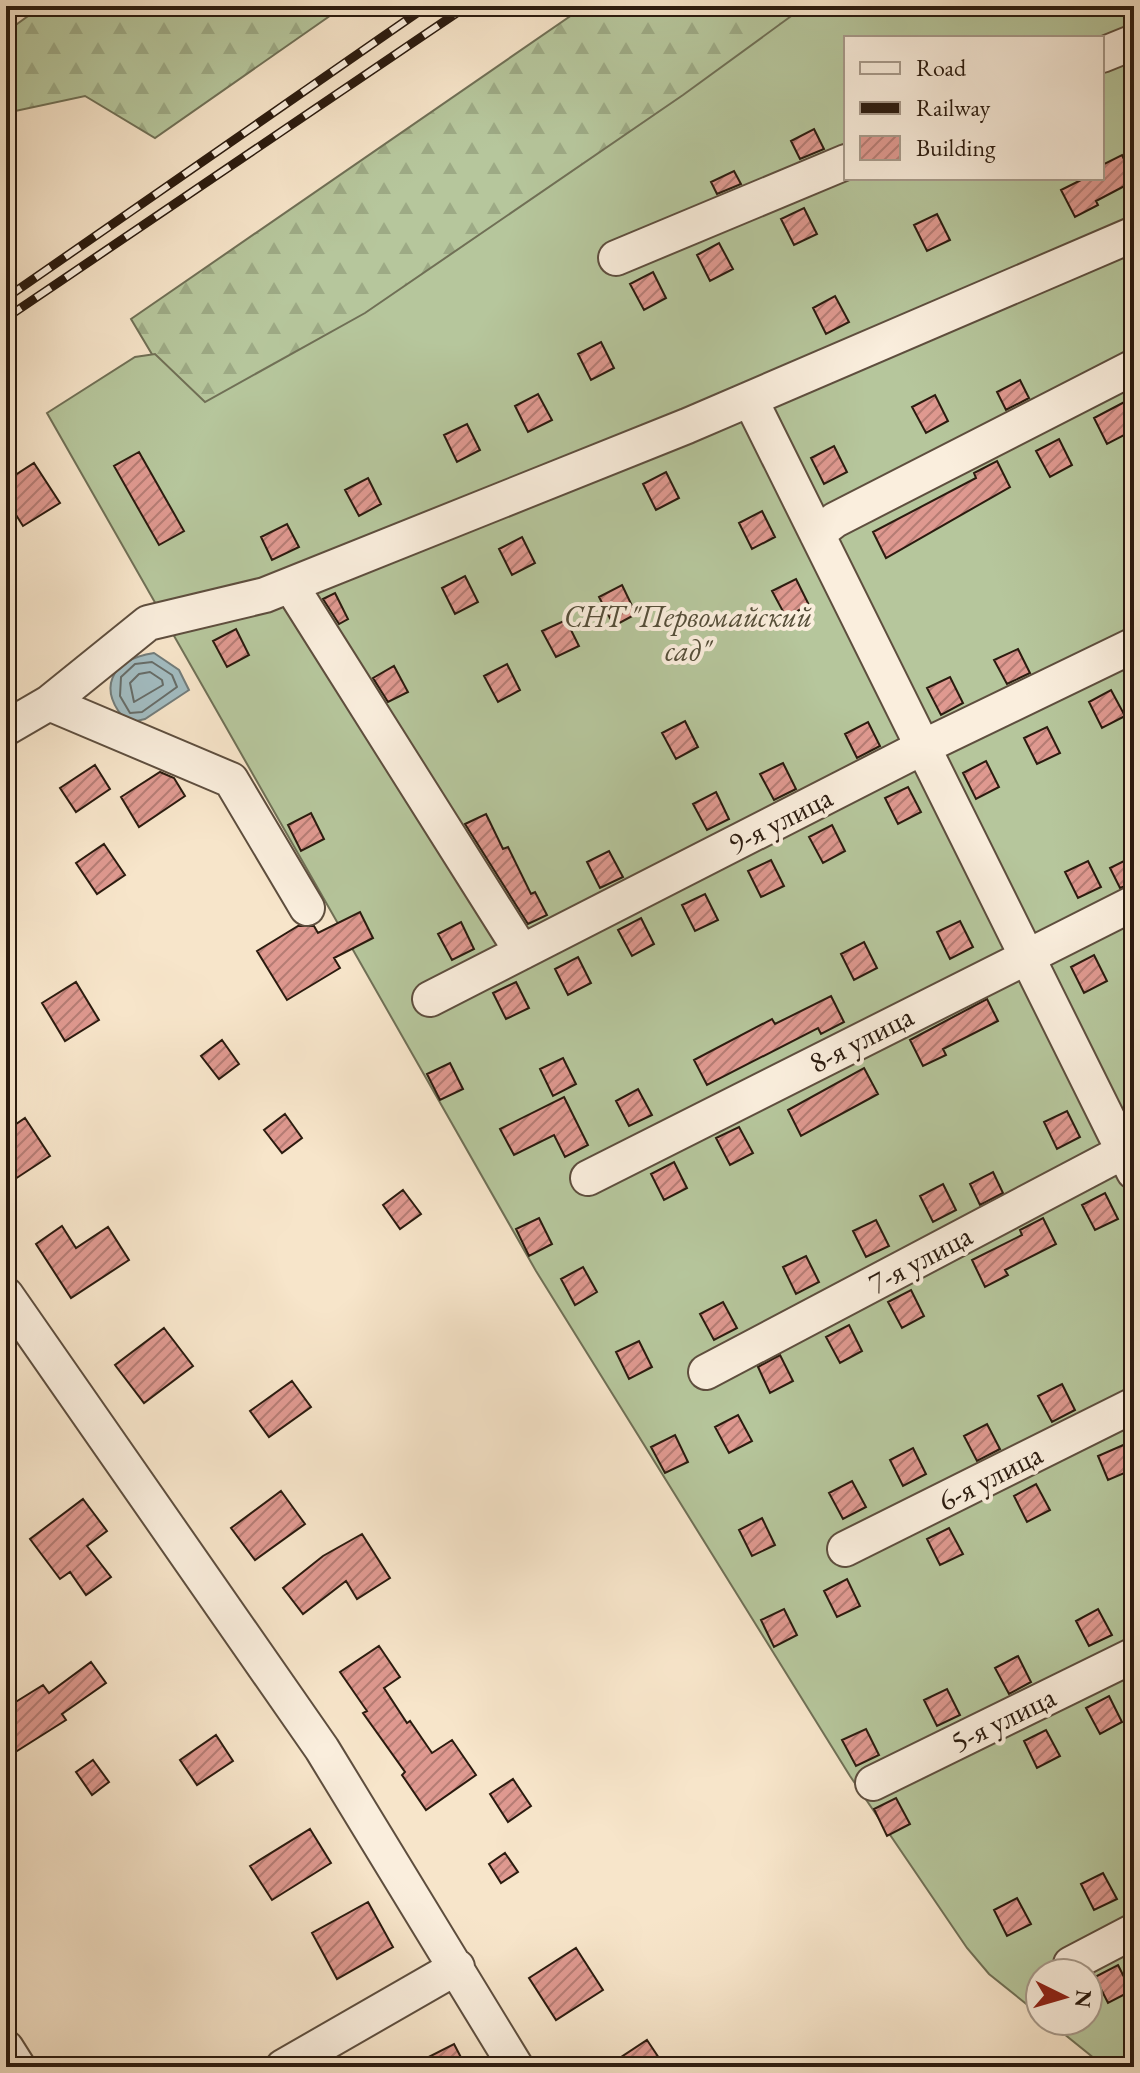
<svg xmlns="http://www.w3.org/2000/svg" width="1140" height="2073" viewBox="0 0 1140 2073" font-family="'EB Garamond',serif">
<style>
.forest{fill:url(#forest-firs);stroke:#707056;stroke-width:2}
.garden{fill:#b6c69c;stroke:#707056;stroke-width:2;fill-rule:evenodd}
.water{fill:#a2bcc1;stroke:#727c7a;stroke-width:2}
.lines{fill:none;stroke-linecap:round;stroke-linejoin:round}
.shore{stroke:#666c68;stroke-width:2}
.building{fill:url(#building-hatch);stroke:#2b1b0f;stroke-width:2}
.minor-casing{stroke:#5e4e3e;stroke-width:38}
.minor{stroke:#faeedd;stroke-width:34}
.rail-casing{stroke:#2b1b0f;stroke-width:9}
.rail{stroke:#faeedd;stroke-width:6;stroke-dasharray:18;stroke-linecap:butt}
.labels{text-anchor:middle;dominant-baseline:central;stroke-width:8;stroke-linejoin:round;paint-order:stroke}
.park-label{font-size:30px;font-style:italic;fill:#554e39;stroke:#faeedd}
.street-label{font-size:30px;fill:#2b1b0f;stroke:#faeedd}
</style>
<defs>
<pattern id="forest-firs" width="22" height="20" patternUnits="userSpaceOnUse" patternTransform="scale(2)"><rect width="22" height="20" fill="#b6c69c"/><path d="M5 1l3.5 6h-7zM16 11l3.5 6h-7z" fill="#9daa85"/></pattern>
<pattern id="building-hatch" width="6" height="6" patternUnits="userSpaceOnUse" patternTransform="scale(2)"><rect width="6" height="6" fill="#df9990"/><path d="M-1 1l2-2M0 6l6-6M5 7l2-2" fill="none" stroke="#b57c74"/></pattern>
</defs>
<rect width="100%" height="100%" fill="#f7e5ca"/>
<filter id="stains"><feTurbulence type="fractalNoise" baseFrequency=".0025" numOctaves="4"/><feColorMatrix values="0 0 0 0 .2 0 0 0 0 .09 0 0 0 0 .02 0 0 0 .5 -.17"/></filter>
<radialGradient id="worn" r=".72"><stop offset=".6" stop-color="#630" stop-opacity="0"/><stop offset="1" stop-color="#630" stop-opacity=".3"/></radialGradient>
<path class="forest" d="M 42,6 L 344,6 L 155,138 L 85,96 L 6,113 L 6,32 Z
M 585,6 L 842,6 L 209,450 L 131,319 Z"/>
<path class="garden" d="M 805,6 L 1134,6 L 1134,2067 L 1105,2067 L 1048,2021 L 1088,2021 L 1088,1973 L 1040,1973 L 1040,2015 L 989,1974 L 967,1948 L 850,1776 L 536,1271 L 47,413 L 135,357 L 155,354 L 205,402 L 365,313 L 683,95 ZM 846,38 L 1102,38 L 1102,178 L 846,178 Z"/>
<path class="water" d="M 154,653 L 179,670 L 189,690 L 145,719 L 128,723 C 96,689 110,660 154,653 Z"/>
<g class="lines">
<path class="shore" d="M 152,662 L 172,675 L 177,687 L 142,712 L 130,713 L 120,696 L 121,677 L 135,664 Z
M 150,672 L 162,680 L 163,685 L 134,702 L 130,683 L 139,674 Z"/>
</g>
<path class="building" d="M 814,129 L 824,149 L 800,159 L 791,141 Z
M 1122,155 L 1134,181 L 1096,201 L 1098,205 L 1075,217 L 1061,190 L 1085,178 L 1102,178 L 1102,165 Z
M 734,171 L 741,184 L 717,194 L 711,182 Z
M 804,208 L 817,234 L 794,245 L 781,219 Z
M 937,214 L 950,240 L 927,251 L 914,225 Z
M 719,243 L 733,269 L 710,281 L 697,255 Z
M 653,272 L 666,298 L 644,310 L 630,284 Z
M 835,296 L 849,322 L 826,334 L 813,308 Z
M 601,342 L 614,368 L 591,380 L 578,354 Z
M 1020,380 L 1029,398 L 1006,410 L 997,392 Z
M 538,394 L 552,420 L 528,432 L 515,406 Z
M 935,395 L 948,421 L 926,433 L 912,407 Z
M 1134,397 L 1134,430 L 1107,444 L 1094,418 Z
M 467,424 L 480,450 L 457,462 L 444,435 Z
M 1059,439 L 1072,465 L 1050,477 L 1036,451 Z
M 834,446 L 847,472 L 824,484 L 811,458 Z
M 139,452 L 184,531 L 159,545 L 114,466 Z
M 997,461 L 1010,487 L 886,558 L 873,532 L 976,478 L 974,473 Z
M 34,463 L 60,503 L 23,526 L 6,499 L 6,481 Z
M 666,472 L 679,498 L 656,510 L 643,484 Z
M 368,478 L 381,504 L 359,516 L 345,490 Z
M 762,511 L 775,537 L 752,549 L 739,523 Z
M 287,524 L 299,547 L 272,560 L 261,537 Z
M 522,537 L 535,563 L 512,575 L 499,549 Z
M 465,576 L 478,602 L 455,614 L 442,588 Z
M 796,579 L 809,605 L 786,617 L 772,591 Z
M 622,585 L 636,614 L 614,626 L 599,597 Z
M 335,593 L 348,619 L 339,624 L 323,599 Z
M 566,620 L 579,646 L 556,657 L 542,631 Z
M 236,629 L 249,655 L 227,667 L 213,641 Z
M 1018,649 L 1030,673 L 1007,684 L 994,660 Z
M 507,664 L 520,690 L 498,702 L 484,676 Z
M 394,666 L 408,692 L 388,702 L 373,678 Z
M 950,677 L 963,703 L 941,715 L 927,688 Z
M 1111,690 L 1125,716 L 1102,728 L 1089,702 Z
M 685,721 L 698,747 L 676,759 L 662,733 Z
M 868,722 L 880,746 L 857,758 L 845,734 Z
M 1047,727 L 1060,753 L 1037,764 L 1024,738 Z
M 986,761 L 999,787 L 976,799 L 963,773 Z
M 783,763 L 796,789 L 774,800 L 760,774 Z
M 95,765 L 110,789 L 76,812 L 60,788 Z
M 160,772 L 174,778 L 185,796 L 139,827 L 121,797 Z
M 908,787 L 921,812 L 898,824 L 885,798 Z
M 716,792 L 729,819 L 707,830 L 693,804 Z
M 311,813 L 324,839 L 301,851 L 288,825 Z
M 486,814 L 503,849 L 508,847 L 531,894 L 535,892 L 547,915 L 528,924 L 465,824 Z
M 832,825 L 845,851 L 823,863 L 809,837 Z
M 104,844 L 125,875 L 97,894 L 76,863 Z
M 609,851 L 623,877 L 600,888 L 587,862 Z
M 1134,856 L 1134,883 L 1120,888 L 1110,868 Z
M 771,860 L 784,886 L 761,897 L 748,871 Z
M 1088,861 L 1101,887 L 1078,898 L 1065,872 Z
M 705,894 L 718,920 L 695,931 L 682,905 Z
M 360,912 L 373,938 L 334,958 L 340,968 L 287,1000 L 257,951 L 298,926 L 314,926 L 318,933 Z
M 641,918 L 654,944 L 632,956 L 618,930 Z
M 960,921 L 973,947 L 950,959 L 937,932 Z
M 461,922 L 474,949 L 452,960 L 438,934 Z
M 864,942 L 877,968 L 854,980 L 841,954 Z
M 1094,955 L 1107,981 L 1084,993 L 1071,967 Z
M 578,957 L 591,983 L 568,995 L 555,969 Z
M 76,982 L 99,1020 L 65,1041 L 42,1003 Z
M 516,982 L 529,1008 L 506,1019 L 493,993 Z
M 831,996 L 844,1022 L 821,1034 L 818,1028 L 707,1085 L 694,1060 L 772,1019 L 775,1024 Z
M 987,999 L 998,1021 L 943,1049 L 946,1055 L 923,1066 L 910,1040 Z
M 222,1040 L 239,1064 L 219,1079 L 201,1056 Z
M 563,1058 L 576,1084 L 553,1096 L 540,1069 Z
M 450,1063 L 463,1089 L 440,1100 L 427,1074 Z
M 864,1068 L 878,1094 L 801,1136 L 788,1110 Z
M 638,1089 L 652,1115 L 629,1126 L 616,1101 Z
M 564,1097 L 588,1145 L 565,1157 L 554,1135 L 514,1155 L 500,1129 Z
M 1067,1111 L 1080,1137 L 1057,1149 L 1044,1122 Z
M 285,1114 L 302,1138 L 282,1153 L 264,1130 Z
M 25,1118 L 50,1156 L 6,1185 L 6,1131 Z
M 739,1127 L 753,1153 L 730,1165 L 716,1138 Z
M 674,1162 L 687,1188 L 664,1200 L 651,1174 Z
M 993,1172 L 1003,1193 L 980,1205 L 970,1184 Z
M 943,1184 L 956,1210 L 933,1222 L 920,1196 Z
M 403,1190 L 421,1214 L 400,1229 L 383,1205 Z
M 1105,1193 L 1118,1219 L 1095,1230 L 1082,1205 Z
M 539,1218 L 552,1244 L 529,1256 L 516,1229 Z
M 1043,1218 L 1056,1244 L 1005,1270 L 1008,1275 L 985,1287 L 972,1260 L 1022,1235 L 1020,1230 Z
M 876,1220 L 889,1246 L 866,1257 L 853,1231 Z
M 62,1226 L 76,1248 L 108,1227 L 129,1260 L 71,1298 L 36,1244 Z
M 806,1256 L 819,1282 L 796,1294 L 783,1267 Z
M 583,1267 L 597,1292 L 575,1305 L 561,1279 Z
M 911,1290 L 924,1316 L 902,1328 L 888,1302 Z
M 723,1302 L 737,1328 L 714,1340 L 700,1314 Z
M 849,1325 L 862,1351 L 840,1363 L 826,1337 Z
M 164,1328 L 193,1366 L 144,1403 L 115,1365 Z
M 639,1341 L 652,1367 L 629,1379 L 616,1352 Z
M 780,1355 L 793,1381 L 770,1393 L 758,1367 Z
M 292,1381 L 311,1407 L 269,1437 L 250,1411 Z
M 1062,1384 L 1075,1410 L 1052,1422 L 1038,1396 Z
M 738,1415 L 752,1441 L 729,1453 L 715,1427 Z
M 987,1424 L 1000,1449 L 977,1461 L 964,1436 Z
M 675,1435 L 688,1462 L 665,1473 L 651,1447 Z
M 1128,1443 L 1134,1469 L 1108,1480 L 1098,1456 Z
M 913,1448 L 926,1474 L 903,1486 L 890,1460 Z
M 852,1481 L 866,1507 L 843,1519 L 829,1493 Z
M 1036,1484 L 1050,1510 L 1027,1522 L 1014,1496 Z
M 281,1491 L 305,1524 L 255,1560 L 231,1528 Z
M 83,1499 L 107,1531 L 87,1546 L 111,1577 L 86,1595 L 70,1572 L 60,1579 L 30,1539 Z
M 762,1518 L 775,1545 L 752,1556 L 739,1530 Z
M 949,1528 L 963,1554 L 940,1565 L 927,1539 Z
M 362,1534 L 390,1578 L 357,1599 L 346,1581 L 303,1614 L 283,1588 L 323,1556 Z
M 847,1579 L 860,1606 L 837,1617 L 824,1591 Z
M 784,1609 L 797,1635 L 774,1647 L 761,1620 Z
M 1098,1609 L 1112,1635 L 1089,1646 L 1076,1621 Z
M 379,1646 L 400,1677 L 384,1688 L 407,1723 L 410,1721 L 432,1753 L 452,1740 L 476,1775 L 426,1810 L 402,1775 L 405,1772 L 363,1713 L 367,1711 L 340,1672 Z
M 1018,1656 L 1031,1682 L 1009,1694 L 995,1668 Z
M 91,1662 L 106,1683 L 62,1714 L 66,1720 L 6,1758 L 6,1708 L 43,1685 L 49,1693 Z
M 947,1689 L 960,1715 L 937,1726 L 924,1700 Z
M 1109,1696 L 1122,1722 L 1100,1734 L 1086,1708 Z
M 866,1729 L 879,1755 L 856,1766 L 842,1740 Z
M 1046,1730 L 1060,1756 L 1037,1768 L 1024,1741 Z
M 216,1735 L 233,1761 L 197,1785 L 180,1760 Z
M 93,1760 L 109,1782 L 92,1795 L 76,1772 Z
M 513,1779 L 531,1806 L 508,1822 L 490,1794 Z
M 896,1798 L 910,1824 L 887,1836 L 874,1809 Z
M 310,1829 L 331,1863 L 272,1900 L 250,1866 Z
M 505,1853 L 518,1872 L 501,1883 L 489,1864 Z
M 1103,1873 L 1117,1899 L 1094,1910 L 1081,1884 Z
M 1017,1898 L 1031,1924 L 1007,1936 L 994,1910 Z
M 368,1902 L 393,1947 L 337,1979 L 312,1933 Z
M 576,1948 L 603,1990 L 556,2020 L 529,1978 Z
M 1118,1965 L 1131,1991 L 1108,2003 L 1095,1977 Z
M 647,2040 L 665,2067 L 606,2067 Z
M 454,2044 L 466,2067 L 409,2067 Z"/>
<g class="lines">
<g class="minor-casing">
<path id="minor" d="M 1102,55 L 1134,42
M 616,258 L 846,162
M 750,399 L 1134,1172
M 817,534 L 835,520 L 1134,367
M 298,597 L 522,952
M 49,703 L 231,780 L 307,908
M 6,728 L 49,703 L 148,623 L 265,595 L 687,426 L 1134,234
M 430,999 L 923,747 L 1134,645
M 588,1178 L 1134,903
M 6,1295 L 322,1749 L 516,2067
M 706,1372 L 1134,1146
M 845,1549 L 1134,1405
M 873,1783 L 1134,1655
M 1071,1964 L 1134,1931
M 6,2048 L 18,2067
M 283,2067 L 457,1967"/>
</g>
<use href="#minor" class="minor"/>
<g class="rail-casing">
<path id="rail" d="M 6,298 L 427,6
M 6,318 L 467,6"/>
</g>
<use href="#rail" class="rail"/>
</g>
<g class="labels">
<g class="park-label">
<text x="688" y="616">СНТ "Первомайский<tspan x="688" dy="34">сад"</tspan></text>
</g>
<g class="street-label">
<text transform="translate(780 820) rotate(-27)">9-я улица</text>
<text transform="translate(861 1039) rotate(-27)">8-я улица</text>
<text transform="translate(920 1259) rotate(-28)">7-я улица</text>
<text transform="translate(990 1477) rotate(-27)">6-я улица</text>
<text transform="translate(1003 1719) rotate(-26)">5-я улица</text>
</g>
</g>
<rect width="1140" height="2073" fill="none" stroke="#f7e5ca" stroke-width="32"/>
<rect x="8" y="8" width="1124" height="2057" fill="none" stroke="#2b1b0f" stroke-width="4"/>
<rect x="16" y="16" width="1108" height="2041" fill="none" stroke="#2b1b0f" stroke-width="2"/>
<rect x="844" y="36" width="260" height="144" fill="#faeedd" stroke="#a79a8b" stroke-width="2"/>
<rect x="860" y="62" width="40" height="12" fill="#faeedd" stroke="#a79a8b" stroke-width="2"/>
<text x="916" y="76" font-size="24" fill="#2b1b0f">Road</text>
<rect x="860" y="102" width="40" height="12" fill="#2b1b0f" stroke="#a79a8b" stroke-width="2"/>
<text x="916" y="116" font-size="24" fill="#2b1b0f">Railway</text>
<rect x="860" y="136" width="40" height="24" fill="url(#building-hatch)" stroke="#a79a8b" stroke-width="2"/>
<text x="916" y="156" font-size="24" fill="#2b1b0f">Building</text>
<g transform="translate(1064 1997) rotate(95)"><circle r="38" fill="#faeedd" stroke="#a79a8b" stroke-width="2"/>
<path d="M0-6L14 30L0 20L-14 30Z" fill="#8f2418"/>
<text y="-12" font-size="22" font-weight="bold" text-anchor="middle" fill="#2b1b0f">N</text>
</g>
<rect width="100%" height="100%" filter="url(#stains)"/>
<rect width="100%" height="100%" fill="url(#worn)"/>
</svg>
